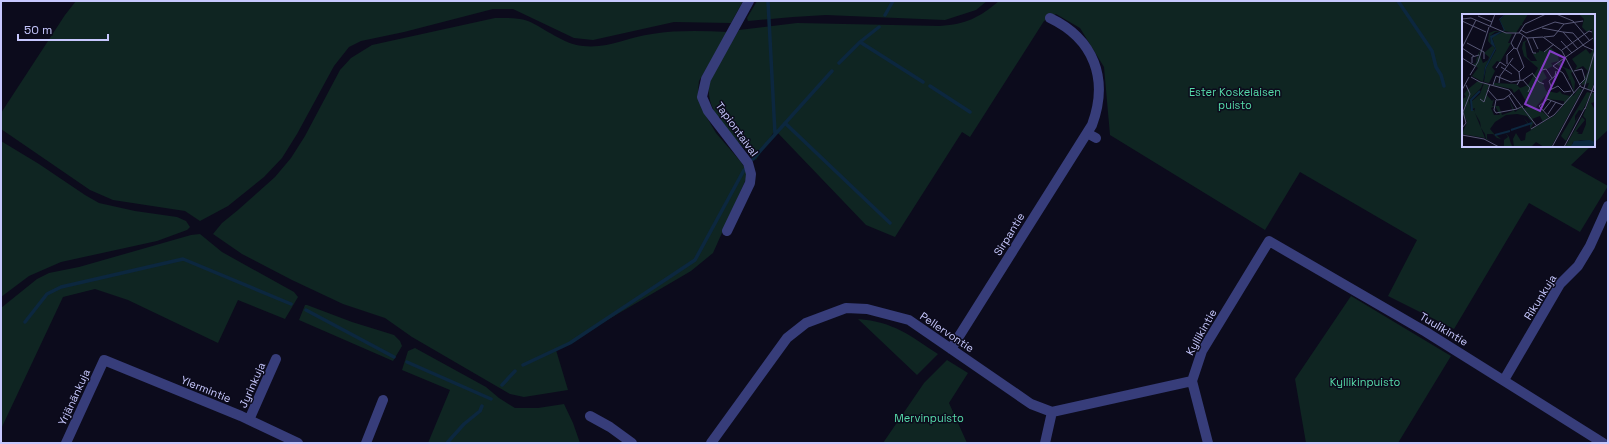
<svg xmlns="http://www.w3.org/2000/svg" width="1609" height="444" viewBox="0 0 1609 444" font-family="'Space Grotesk',sans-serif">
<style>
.green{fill:#0f2522}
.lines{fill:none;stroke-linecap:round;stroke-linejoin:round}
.stream{stroke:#0c273f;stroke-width:3.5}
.minor{stroke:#373d7a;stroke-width:10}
.labels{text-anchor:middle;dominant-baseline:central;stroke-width:3;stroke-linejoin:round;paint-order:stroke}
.park-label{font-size:11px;fill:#56dba9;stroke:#0c0b1c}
.street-label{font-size:11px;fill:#c7c8fe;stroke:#0c0b1c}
.inset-river{fill:none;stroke:#0c273f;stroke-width:2}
.inset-road{fill:none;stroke:#575776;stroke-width:1}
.view{fill:#833cc5;fill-opacity:0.15;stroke:#833cc5;stroke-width:2}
.inset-edge{fill:none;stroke:#c7c8fe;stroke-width:2}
</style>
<rect width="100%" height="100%" fill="#0c0b1c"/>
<path class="green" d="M 76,1 L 743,1 L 731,23 L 674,22 L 593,40 L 574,38 L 513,9 L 493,9 L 404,32 L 361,41 L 349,47 L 334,66 L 297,134 L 282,158 L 264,177 L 228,206 L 200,221 L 185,211 L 113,200 L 90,190 L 1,129 L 1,113 L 65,15 Z
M 757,1 L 987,1 L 976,10 L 945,20 L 826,15 L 793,17 L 748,21 L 747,18 Z
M 999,1 L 1608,1 L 1608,130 L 1594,143 L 1594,15 L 1463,15 L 1463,146 L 1591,146 L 1571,165 L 1608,186 L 1580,232 L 1529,203 L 1454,329 L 1388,296 L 1417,240 L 1300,172 L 1265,230 L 1110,135 L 1104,67 L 1080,28 L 1056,14 L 1044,21 L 970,137 L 962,132 L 895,237 L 866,225 L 775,130 L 756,160 C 736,139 697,108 712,75 C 720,60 730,45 739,30 L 797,23 L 940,26 C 966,24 979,18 999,1 Z
M 495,18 C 506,18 517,17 528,21 C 546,29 563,44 583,46 C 607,49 629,37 652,34 C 677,30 703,31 728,32 L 699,81 L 698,91 L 706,116 L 716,133 L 741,162 L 746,170 L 746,179 L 713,253 L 691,271 L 556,350 L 568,390 L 524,397 L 510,394 L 412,337 L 385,318 L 343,304 L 292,280 L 242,254 L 213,234 L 222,223 L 238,210 L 275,177 L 291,158 L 305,136 L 340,70 L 351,58 L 372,45 Z
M 1,141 L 39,164 L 85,195 L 99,203 L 135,211 L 177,217 L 186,221 L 190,227 L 187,230 L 157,241 L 61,262 L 29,276 L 1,297 Z
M 200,234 L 222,252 L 294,292 L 298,297 L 285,319 L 238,300 L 218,343 L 128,300 L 95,289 L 63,297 L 1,429 L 1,308 L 37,279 L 49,273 L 79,267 L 191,235 Z
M 1351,296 L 1451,356 L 1398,443 L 1306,443 L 1295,379 Z
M 305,305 L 307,305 L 352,322 L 394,335 L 400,341 L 402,346 L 393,361 L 299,320 Z
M 858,319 C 894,322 909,335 938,354 L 917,375 Z
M 415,348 L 486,387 L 499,398 L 515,408 L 538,408 L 564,404 L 573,423 L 580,443 L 428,443 L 450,390 L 402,370 L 408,351 Z
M 947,360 L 968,373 L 949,403 L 967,443 L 883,443 L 924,383 Z"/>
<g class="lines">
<path class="stream" d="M 768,1 L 775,134
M 1398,1 L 1432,51 L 1436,67 L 1441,75 L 1444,86
M 885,15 L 893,1
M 860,42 L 923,82
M 839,63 L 860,42 L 879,27
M 930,86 L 970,112
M 785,123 L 890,223
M 753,159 L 832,71
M 306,310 L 394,357
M 25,322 L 47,294 L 61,287 L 183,259 L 291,304
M 407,362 L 491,399
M 523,365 L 570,343 L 695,260 L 744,170
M 502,385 L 515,371
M 447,443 L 464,424 L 480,411 L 482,406"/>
<path class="minor" d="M 1087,133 L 1096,138
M 727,231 L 750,183 L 751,174 L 748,163 L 708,111 L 702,97 L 706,79 L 749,1
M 951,349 L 1092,125 C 1109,79 1094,39 1050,18
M 1504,380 L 1560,284 L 1578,266 L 1590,246 L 1608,206
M 590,416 L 610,427 L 632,443
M 249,420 L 276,359
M 66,443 L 104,360 L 241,416 L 298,443
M 366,443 L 383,400
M 711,443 L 787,338 L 806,323 L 846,308 L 867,309 L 909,320 L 1031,404 L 1052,412 L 1192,381
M 1045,443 L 1052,412
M 1208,443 L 1192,381 L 1202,351 L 1269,241 L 1426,332 L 1603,443"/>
</g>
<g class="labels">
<g class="park-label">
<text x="1235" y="92">Ester Koskelaisen<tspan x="1235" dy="13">puisto</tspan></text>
<text x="1365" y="382">Kyllikinpuisto</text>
<text x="929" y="418">Mervinpuisto</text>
</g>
<g class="street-label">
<text transform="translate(737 129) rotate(54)">Tapiontaival</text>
<text transform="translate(1009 234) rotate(-58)">Sirpantie</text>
<text transform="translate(1540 297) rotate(-58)">Rikunkuja</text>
<text transform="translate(1444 329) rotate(31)">Tuulikintie</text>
<text transform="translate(947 332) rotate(34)">Pellervontie</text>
<text transform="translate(1201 332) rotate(-61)">Kyllikintie</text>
<text transform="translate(252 385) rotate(-66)">Jyrinkuja</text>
<text transform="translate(206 389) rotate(22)">Ylermintie</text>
<text transform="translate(74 397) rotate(-65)">Yrjänänkuja</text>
</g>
</g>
<g transform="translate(1462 14)">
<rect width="133" height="133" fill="#0c0b1c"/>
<path d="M 43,0 L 66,0 L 60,10 L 62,12 L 59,11 L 54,19 L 42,17 L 38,6 ZM 117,0 L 133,0 L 133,67 L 129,77 L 125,75 L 127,69 L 119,71 L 126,57 L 121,52 L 113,56 L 115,52 L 110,45 L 124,35 L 128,40 L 132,34 L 130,15 L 125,18 L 120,13 L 122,5 ZM 32,17 L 40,17 L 33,18 L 28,22 L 29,30 L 33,34 L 23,53 L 21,68 L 10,62 L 16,54 L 11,50 L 14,49 L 15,42 L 17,44 L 16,40 L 18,37 L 21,38 L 17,39 L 21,49 L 26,46 L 27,43 L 22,39 L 30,32 L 26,27 L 27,19 ZM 41,18 L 50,20 L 46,29 L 49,29 L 38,48 L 35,47 L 30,53 L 33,57 L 27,69 L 22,68 L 24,54 L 34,36 L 30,23 ZM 65,26 L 63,29 L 65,43 L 69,47 L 75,47 L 71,40 L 77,38 L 77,36 L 82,38 L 89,34 L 96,41 L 97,47 L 89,49 L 91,52 L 85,55 L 80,55 L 85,64 L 80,67 L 84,77 L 95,79 L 98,77 L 100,80 L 108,82 L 110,79 L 111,82 L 117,74 L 120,76 L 89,133 L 82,133 L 74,128 L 70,132 L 52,133 L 51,125 L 54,119 L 59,127 L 63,126 L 64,119 L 71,115 L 68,116 L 68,110 L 43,118 L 47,123 L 49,130 L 51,133 L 42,133 L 42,126 L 46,123 L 43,118 L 34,121 L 39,125 L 35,124 L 31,120 L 25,120 L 25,125 L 33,129 L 24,125 L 23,120 L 19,114 L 18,108 L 13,99 L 23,124 L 0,120 L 5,108 L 1,99 L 4,92 L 0,93 L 0,85 L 4,83 L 2,80 L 5,76 L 16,67 L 21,69 L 19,74 L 7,86 L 9,96 L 12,96 L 12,98 L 13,94 L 10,95 L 9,88 L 18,80 L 22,69 L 27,71 L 24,80 L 30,87 L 32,85 L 30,92 L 33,92 L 29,94 L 32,101 L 38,101 L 33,92 L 37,92 L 40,101 L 51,97 L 47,85 L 53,98 L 60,93 L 63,97 L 62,94 L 67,93 L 57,75 L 52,79 L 50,75 L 31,71 L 32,69 L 54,70 L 58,74 L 66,71 L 76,54 L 62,42 L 60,34 L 61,28 ZM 83,82 L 86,85 L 102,87 L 102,91 L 92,102 L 68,116 L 72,108 L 70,105 L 78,102 L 81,108 L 87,103 L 74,93 ZM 55,100 L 65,102 L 70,108 L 67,110 L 61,103 L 66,110 L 33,121 L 28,115 L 33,108 L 44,101 ZM 98,47 L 101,53 L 112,57 L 109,59 L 113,68 L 112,78 L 108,65 L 105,67 L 107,64 L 103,55 L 94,50 ZM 125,78 L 129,79 L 125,88 L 120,97 L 117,96 L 113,102 L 113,107 L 117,101 L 104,127 L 99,122 ZM 130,79 L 133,79 L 133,88 L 129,89 L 133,96 L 133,128 L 119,126 L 110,129 L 110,133 L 103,133 L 120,103 L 123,106 L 114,117 L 117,119 L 115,120 L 120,120 L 124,110 L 124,105 L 121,102 Z" fill="#0f2522" fill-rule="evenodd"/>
<path d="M 43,0 L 38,6 L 43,16 L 30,24 L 34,35 L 24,54 L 21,68 L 23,53 L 33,34 L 29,30 L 28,22 L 42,16 L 37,5 ZM 128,126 L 133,128 L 133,133 L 109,132 L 112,127 Z" fill="#0c273f"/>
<path class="inset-river" d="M 10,97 L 9,86 L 18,77M 49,116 L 70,109M 33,121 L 48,117"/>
<path class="inset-road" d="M 94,0 L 111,7 L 128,27M 16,2 L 30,8M 0,5 L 9,4 L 44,19 L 58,19 L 65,24 L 81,23 L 100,37 L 119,73 L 133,78M 0,7 L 24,18M 28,13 L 33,0M 80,14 L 101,18 L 116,35M 59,16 L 64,19 L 93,8 L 102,10 L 121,7M 101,18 L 111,19 L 122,32 L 131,36M 57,19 L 63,10 L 84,0M 82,23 L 92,22 L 102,10M 65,24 L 71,39 L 74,39M 71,24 L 76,35M 99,27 L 110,39M 5,29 L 22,38 L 22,45M 0,34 L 14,6M 0,34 L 12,42M 52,34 L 49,29 L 54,19M 100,36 L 127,17 L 130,18M 82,38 L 92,30M 0,44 L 13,52M 10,49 L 10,43 L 17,41M 45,50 L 45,41 L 52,34 L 55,35M 48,50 L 57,58M 39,53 L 50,60M 34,54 L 38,48 L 44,52M 80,56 L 84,55 L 90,64M 112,57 L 120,55 L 123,65 L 117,71M 70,59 L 77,68 L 82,70M 8,61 L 16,48 L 27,13M 9,63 L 18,68 L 47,76 L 74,111M 61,66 L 68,74 L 66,78M 37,69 L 38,62 L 51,44M 28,70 L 26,76 L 35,86 L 42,85 L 50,79M 31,71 L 34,62 L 49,68 L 61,66 L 71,59M 55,71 L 58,66 L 57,58 L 62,53 L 55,35 L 61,22M 90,75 L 87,67 L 93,62 L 94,57M 0,76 L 7,63M 86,77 L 96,72 L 102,78 L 109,77M 112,79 L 101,59 L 91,52 L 131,24M 47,82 L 55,95 L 61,92M 18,85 L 22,88 L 26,76M 85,85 L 101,91M 86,85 L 77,92 L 88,104M 34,86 L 32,96 L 34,99 L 55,95M 123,95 L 133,69M 81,97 L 89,87M 86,100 L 94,88M 0,114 L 4,109 L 1,98 L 8,80 L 4,71M 69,115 L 92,101 L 118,72M 0,121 L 22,125 L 37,133M 90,133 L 122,74 L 133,36M 102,133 L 123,94"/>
<path class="view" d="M 88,37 L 103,44 L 78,97 L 63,90 Z"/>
<rect width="133" height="133" class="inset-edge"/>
</g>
<rect width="1609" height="444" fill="none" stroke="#c7c8fe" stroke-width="4"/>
<path d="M18 34v6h90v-6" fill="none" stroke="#c7c8fe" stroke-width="2"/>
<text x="24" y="34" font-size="12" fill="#c7c8fe" stroke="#0c0b1c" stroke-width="3" paint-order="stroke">50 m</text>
</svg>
